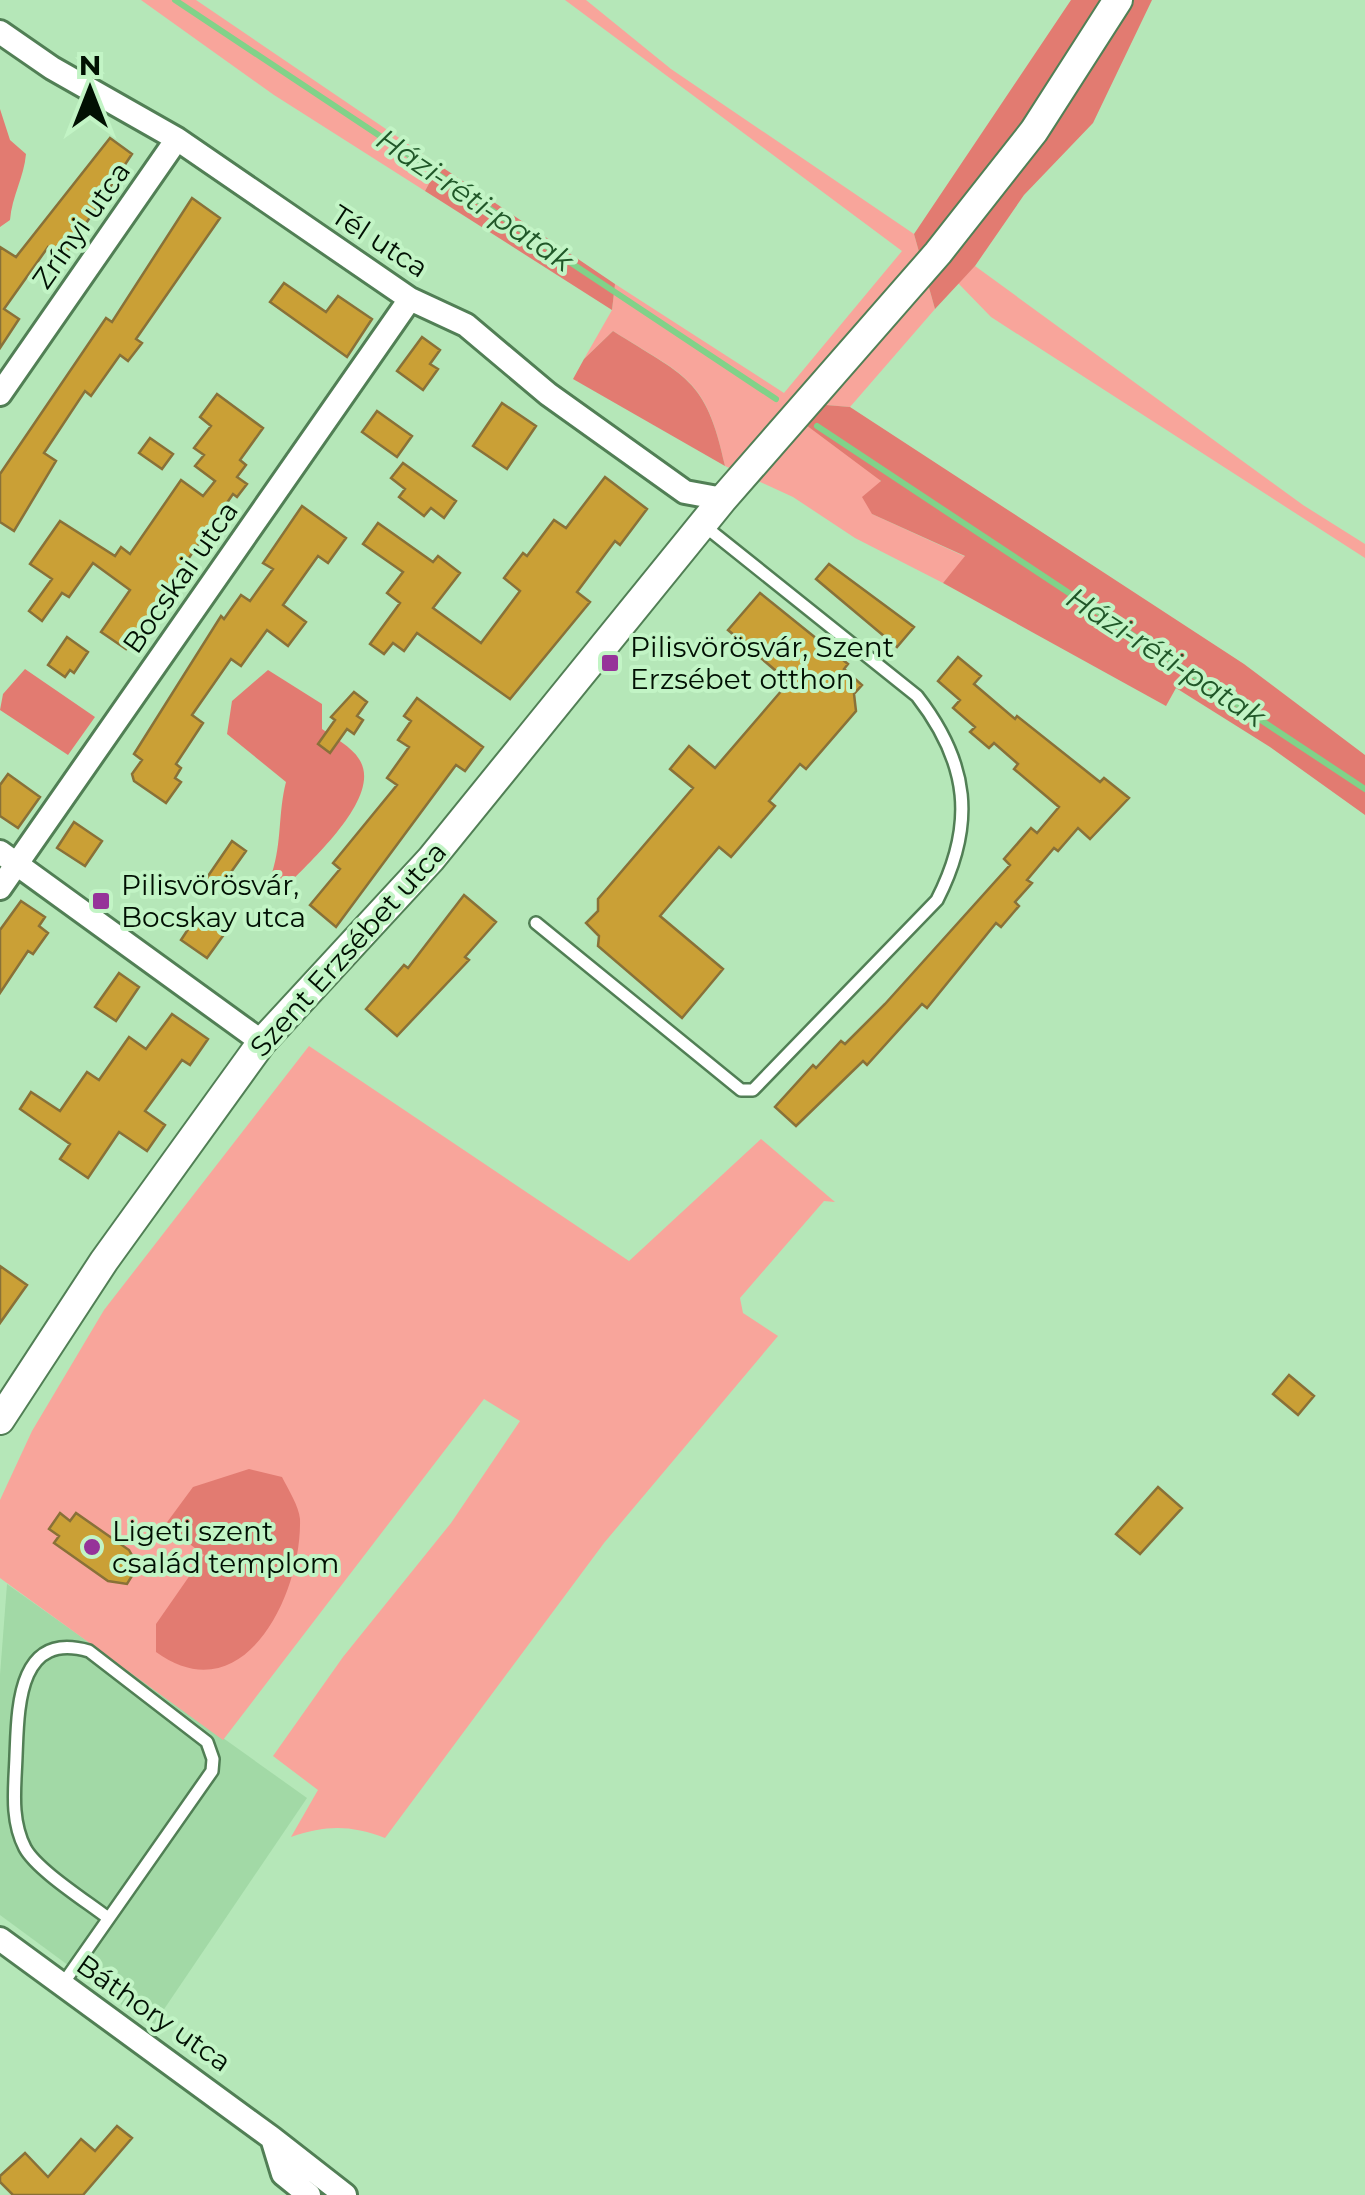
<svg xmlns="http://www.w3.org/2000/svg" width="1365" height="2195" viewBox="0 0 1365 2195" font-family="Montserrat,sans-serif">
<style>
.built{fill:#a2d9a6}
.green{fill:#f8a59b}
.forest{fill:#e27b71}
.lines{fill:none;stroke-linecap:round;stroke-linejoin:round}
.stream{stroke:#81d289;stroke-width:6}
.building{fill:#caa036;stroke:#897138;stroke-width:2.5}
.service-casing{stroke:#517f55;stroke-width:16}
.minor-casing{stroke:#517f55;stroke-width:28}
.tertiary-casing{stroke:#517f55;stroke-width:32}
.service{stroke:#fff;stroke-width:11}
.minor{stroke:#fff;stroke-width:22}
.tertiary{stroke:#fff;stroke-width:28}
.poi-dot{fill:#963399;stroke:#c2f4c5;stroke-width:4}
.labels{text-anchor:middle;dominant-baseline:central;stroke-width:8;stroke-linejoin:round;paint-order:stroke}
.street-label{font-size:28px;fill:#011003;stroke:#c2f4c5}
.poi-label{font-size:28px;fill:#011003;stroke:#c2f4c5;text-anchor:start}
.water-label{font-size:30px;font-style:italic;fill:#205728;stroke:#c2f4c5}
</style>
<rect width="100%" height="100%" fill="#b5e7b8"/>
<path class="built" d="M 7,1584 L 307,1798 L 152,2027 L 0,1915 L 0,1675 Z"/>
<path class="green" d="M 141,0 L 196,0 L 439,165 L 425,191 L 274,95 Z
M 565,0 L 586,0 L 671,69 L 914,234 L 935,309 L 850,407 L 826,405 L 881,482 L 872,514 L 966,557 L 943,583 L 855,538 L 793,497 L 725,466 C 706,377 686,377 613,331 L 584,359 L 612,310 L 615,284 L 784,393 L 902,251 Z
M 975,266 L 1303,505 L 1365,544 L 1365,558 L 991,317 L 958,283 Z
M 309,1046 L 629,1261 L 761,1139 L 835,1202 L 824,1201 L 740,1298 L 743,1313 L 778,1336 L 604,1543 L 385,1838 C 350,1825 327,1825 291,1837 L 318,1790 L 273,1756 L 343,1657 L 451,1523 L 520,1421 L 484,1399 L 223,1740 L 0,1578 L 0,1500 L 32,1431 L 104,1310 Z"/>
<path class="forest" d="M 1071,0 L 1152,0 L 1093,123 L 1024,195 L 975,266 L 935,309 L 914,234 Z
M 0,109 L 10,140 L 26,154 C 24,177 12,196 10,220 L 0,227 Z
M 439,165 L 615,284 L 612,310 L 425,191 Z
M 613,331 C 685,377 706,377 725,466 L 573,379 L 584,359 Z
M 826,405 L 850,407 L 1244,664 L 1365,755 L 1365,815 L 1270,747 L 1176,688 L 1166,706 L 943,583 L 965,556 L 872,514 L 862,497 L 881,481 L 806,425 Z
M 25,669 L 95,717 L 68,755 L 0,710 L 3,694 Z
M 268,670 L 322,704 L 322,729 C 333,737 352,747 359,759 C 384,796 311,860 287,886 L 272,873 C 282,842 278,813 286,782 L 227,734 L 232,701 Z
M 249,1469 L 282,1477 C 288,1489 299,1506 300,1519 C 302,1595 243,1715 156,1652 L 156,1624 L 204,1555 L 165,1525 L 193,1487 Z"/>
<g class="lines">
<path class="stream" d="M 175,0 L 776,399
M 817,426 L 1365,789"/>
</g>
<path class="building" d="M 110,138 L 132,154 L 63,258 L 48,247 L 4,309 L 19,319 L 0,348 L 0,247 L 16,257 Z
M 192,198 L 220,218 L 136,339 L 142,343 L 128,361 L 120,355 L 91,396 L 85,391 L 44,453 L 56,461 L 14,531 L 0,522 L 0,474 L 106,318 L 112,322 Z
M 284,283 L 326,312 L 338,296 L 372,319 L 347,357 L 270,302 Z
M 422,337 L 440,350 L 430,364 L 438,369 L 423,390 L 397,371 Z
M 217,394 L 263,428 L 240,460 L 246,465 L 237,477 L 247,484 L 237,497 L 233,494 L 126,649 L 101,632 L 130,590 L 93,563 L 69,597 L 62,593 L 42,621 L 29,611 L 52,579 L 30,564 L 60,521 L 115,556 L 121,547 L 130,554 L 181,480 L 203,496 L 215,481 L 195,466 L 204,455 L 194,448 L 211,426 L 200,417 Z
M 502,403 L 536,426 L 507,469 L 473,446 Z
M 377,411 L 412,436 L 397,457 L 362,432 Z
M 150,438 L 173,454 L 162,469 L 139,453 Z
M 403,463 L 456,501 L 444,518 L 431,508 L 424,516 L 399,497 L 405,489 L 391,478 Z
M 605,477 L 647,509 L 620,545 L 615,541 L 577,592 L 590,602 L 510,699 L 417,633 L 404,651 L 393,643 L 384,654 L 370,644 L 400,603 L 387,593 L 403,572 L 363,544 L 378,523 L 433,562 L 438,556 L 460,573 L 433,608 L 481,643 L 520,591 L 504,578 L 523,553 L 527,556 L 554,520 L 566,528 Z
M 302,506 L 346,538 L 328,563 L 318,556 L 283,605 L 306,622 L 288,646 L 267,630 L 241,666 L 231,659 L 192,715 L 203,723 L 176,764 L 181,768 L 175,778 L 181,782 L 166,803 L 134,781 L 132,774 L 142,760 L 134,754 L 221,616 L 224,619 L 241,595 L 250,601 L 273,569 L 263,563 Z
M 829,564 L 914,627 L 897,647 L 816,579 Z
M 760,593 L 848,664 L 844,669 L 862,685 L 854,694 L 856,711 L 806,769 L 800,764 L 769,801 L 775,806 L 731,857 L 719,847 L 660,916 L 723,969 L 682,1018 L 598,946 L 599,936 L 586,923 L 598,911 L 598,899 L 693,788 L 670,769 L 689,746 L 715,768 L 789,682 L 728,630 Z
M 67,637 L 88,652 L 74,673 L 70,670 L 65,677 L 48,665 Z
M 958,657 L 981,676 L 974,684 L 1015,719 L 1017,716 L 1100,782 L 1104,778 L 1129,798 L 1090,839 L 1078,828 L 1058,851 L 1054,848 L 1027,880 L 1032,883 L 1015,902 L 1019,906 L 1001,927 L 996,923 L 927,1008 L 922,1004 L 867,1065 L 863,1061 L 796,1126 L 775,1107 L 813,1065 L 816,1068 L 841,1041 L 845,1044 L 885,1004 L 1010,865 L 1004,859 L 1031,828 L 1037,833 L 1059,807 L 1014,769 L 1018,764 L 994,743 L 989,748 L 970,732 L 975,727 L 953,708 L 960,700 L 938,681 Z
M 354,692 L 367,702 L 357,716 L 363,720 L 354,734 L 347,729 L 330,753 L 318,744 L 335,720 L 331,717 Z
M 417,698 L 483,747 L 465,771 L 456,765 L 336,927 L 310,905 L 340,869 L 333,863 L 397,785 L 387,778 L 409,747 L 398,740 L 411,721 L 404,716 Z
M 8,774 L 40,797 L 18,828 L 0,816 L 0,785 Z
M 74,822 L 102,841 L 85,866 L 57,848 Z
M 232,841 L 246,851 L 219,889 L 206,879 Z
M 464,895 L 496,922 L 465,957 L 469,960 L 397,1036 L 366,1009 L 404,965 L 408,968 Z
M 21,901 L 45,917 L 39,926 L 48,933 L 33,954 L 28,951 L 0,993 L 0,930 Z
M 198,914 L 225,933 L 207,958 L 181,940 Z
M 119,973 L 139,987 L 116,1021 L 95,1007 Z
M 172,1014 L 208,1039 L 190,1065 L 182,1060 L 145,1111 L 165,1125 L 147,1151 L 119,1132 L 88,1178 L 60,1159 L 70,1144 L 20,1109 L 31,1092 L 60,1111 L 87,1072 L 99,1080 L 129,1037 L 146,1049 Z
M 0,1266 L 27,1285 L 0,1323 Z
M 1289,1375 L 1314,1396 L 1298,1415 L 1273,1394 Z
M 1158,1487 L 1182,1508 L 1140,1554 L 1116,1534 Z
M 60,1513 L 70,1521 L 76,1513 L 129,1550 L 138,1566 L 127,1584 L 108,1581 L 54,1543 L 59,1536 L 49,1529 Z
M 117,2126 L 132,2138 L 83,2195 L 13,2195 L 0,2182 L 0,2176 L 25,2153 L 48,2177 L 81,2139 L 95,2151 Z"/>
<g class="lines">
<g class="service-casing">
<path id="service" d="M 536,923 L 741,1090 L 753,1090 L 937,900 C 976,824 969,763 917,696 L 702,524
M 62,1985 L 212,1771 L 213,1759 L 207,1742 L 89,1651 C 17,1630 18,1709 16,1756 C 15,1787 10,1819 25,1848 C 37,1870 86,1901 108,1918"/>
</g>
<g class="minor-casing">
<path id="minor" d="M 0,32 L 52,68 L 177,139 L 410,299 L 466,325 L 548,394 L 685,492 L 723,499
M 0,394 L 177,139
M 0,852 L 262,1042
M 0,888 L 410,299
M 0,1939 L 272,2138 L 283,2174 L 309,2195
M 272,2138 L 345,2195"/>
</g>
<g class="tertiary-casing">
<path id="tertiary" d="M 0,1420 L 104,1261 L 262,1042 L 431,859 L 723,499 L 938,253 L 1034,131 L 1118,0"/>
</g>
<use href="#service" class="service"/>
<use href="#minor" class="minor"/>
<use href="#tertiary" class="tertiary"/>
</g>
<g class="poi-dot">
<rect x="600" y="653" width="20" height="20" rx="5"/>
<rect x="91" y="891" width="20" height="20" rx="5"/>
<circle cx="92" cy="1547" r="10"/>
</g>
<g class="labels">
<g class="street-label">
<text transform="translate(81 225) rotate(-55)">Zrínyi utca</text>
<text transform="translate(380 241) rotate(33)">Tél utca</text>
<text transform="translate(180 577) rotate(-55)">Bocskai utca</text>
<text transform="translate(348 949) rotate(-48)">Szent Erzsébet utca</text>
<text transform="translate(154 2013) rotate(35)">Báthory utca</text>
</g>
<g class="poi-label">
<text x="630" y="647">Pilisvörösvár, Szent<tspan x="630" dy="32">Erzsébet otthon</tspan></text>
<text x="121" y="885">Pilisvörösvár,<tspan x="121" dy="32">Bocskay utca</tspan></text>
<text x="112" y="1531">Ligeti szent<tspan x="112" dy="32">család templom</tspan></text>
</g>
<g class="water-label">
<text transform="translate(475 200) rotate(34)">Házi-réti-patak</text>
<text transform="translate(1166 657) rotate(33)">Házi-réti-patak</text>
</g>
</g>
<g transform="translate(90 90)" stroke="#c2f4c5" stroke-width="8" paint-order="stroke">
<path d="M0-8L18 38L0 25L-18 38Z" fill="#011003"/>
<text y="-15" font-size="28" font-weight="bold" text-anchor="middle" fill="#011003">N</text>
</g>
</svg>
